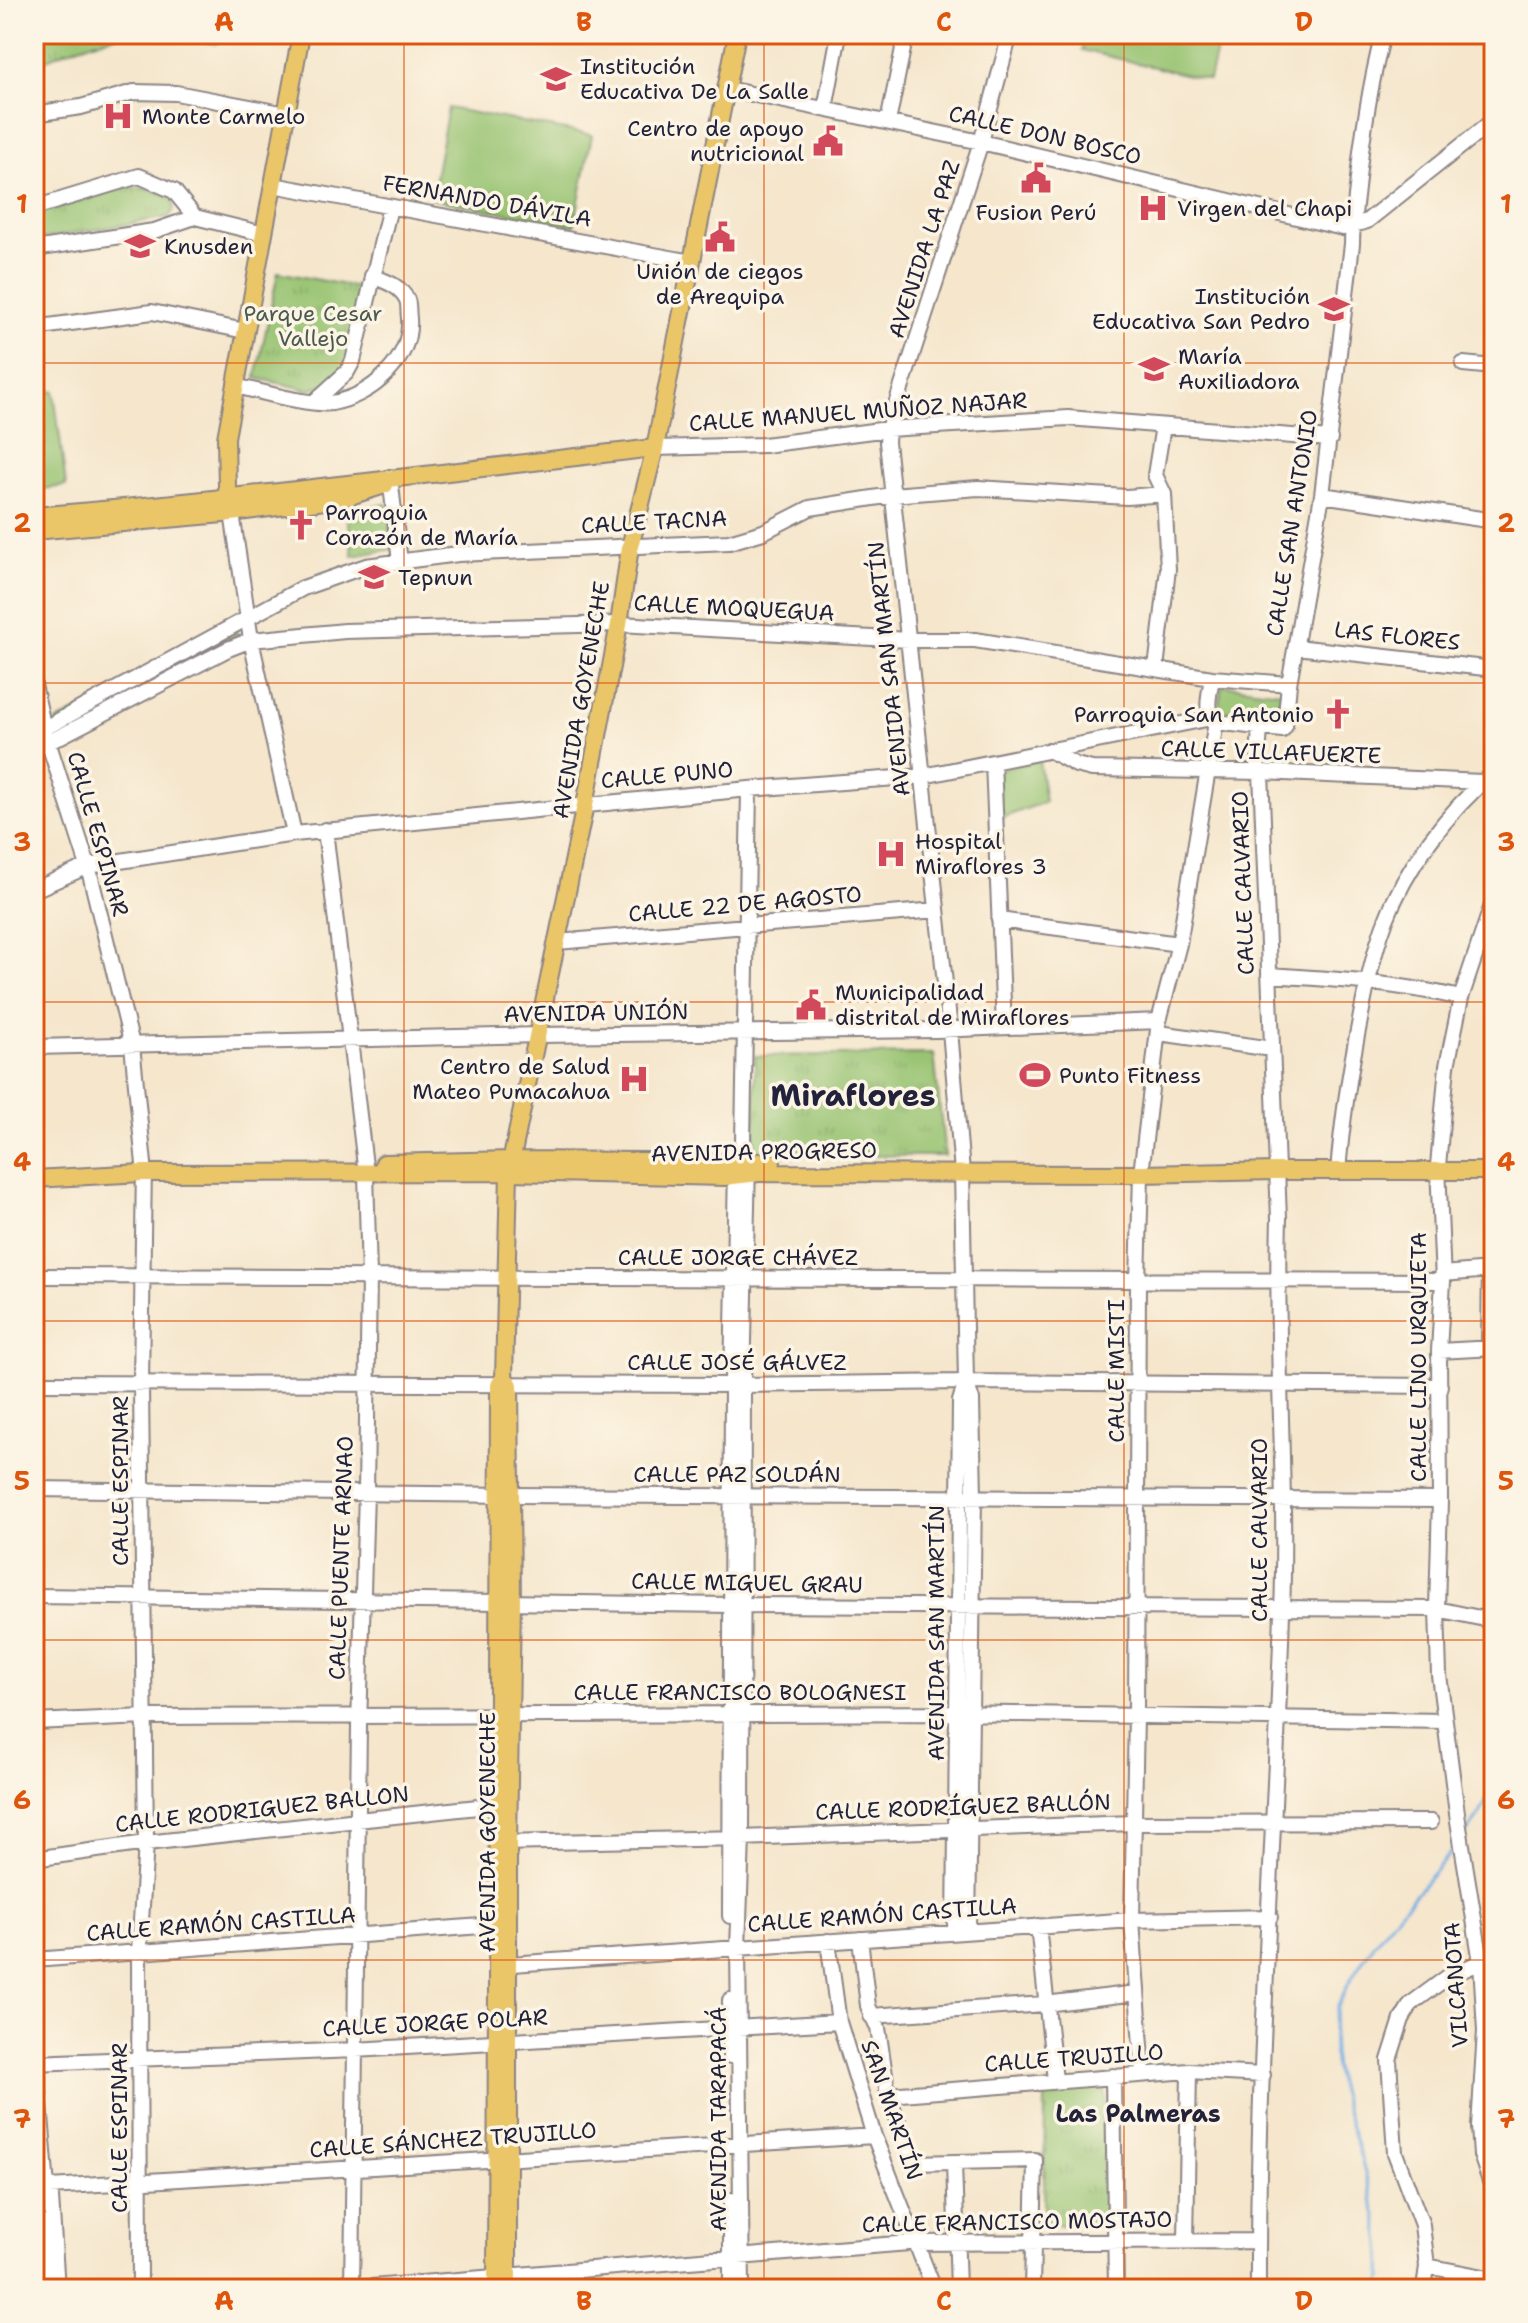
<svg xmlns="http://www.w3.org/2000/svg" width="1528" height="2323" viewBox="0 0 1528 2323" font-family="'Shantell Sans',sans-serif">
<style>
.grass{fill:url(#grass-tufts);stroke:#5c7256;stroke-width:2}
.garden{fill:#96c270;stroke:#5c7256;stroke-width:2}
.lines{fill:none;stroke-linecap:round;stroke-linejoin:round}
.stream{stroke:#73ade3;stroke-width:3}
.minor-casing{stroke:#8c8484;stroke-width:18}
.major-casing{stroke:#8c8484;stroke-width:20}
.minor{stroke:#fff;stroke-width:14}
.major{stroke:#ebc669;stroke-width:16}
.grid{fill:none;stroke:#de560e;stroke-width:2;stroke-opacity:0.55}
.labels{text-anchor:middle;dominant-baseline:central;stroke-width:7;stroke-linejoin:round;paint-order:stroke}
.poi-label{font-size:22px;fill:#22223b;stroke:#fcf5e5;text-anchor:start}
.street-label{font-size:22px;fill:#22223b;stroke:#fcf5e5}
.park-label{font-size:22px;fill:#4b5a4e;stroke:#fcf5e5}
.neighbourhood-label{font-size:24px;font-weight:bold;fill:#22223b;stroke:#fcf5e5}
.district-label{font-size:30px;font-weight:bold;fill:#22223b;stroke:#fcf5e5}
.neatline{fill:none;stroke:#de560e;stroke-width:3}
.grid-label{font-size:26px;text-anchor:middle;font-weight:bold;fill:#de560e}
</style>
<defs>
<pattern id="grass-tufts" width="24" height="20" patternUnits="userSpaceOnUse" patternTransform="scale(2)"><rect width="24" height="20" fill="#96c270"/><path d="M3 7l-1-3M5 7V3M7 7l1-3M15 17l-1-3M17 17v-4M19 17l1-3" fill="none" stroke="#81a662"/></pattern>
</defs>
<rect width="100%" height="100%" fill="#fcf5e5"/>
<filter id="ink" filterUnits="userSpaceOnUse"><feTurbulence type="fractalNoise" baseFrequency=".0125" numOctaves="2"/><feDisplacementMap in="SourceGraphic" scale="16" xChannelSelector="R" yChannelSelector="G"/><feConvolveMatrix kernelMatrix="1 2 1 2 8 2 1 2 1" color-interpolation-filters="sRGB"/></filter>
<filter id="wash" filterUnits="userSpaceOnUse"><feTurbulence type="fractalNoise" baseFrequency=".006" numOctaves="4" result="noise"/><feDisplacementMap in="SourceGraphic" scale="32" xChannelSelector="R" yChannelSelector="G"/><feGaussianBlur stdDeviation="1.8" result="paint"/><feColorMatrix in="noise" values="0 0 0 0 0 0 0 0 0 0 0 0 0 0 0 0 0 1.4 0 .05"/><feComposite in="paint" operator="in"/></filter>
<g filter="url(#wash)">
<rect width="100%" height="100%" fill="#f5e6cc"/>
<path class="grass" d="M 34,34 L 122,34 L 79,46 L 34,64 Z
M 166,34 L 220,34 L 217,44 Z
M 124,187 C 143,188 157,189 173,200 L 174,209 L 169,217 L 34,240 L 34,215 Z
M 278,272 L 366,289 L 353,357 L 329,383 L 310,390 L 256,378 Z
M 387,504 L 394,549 L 353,556 L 346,510 Z
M 236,629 L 237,636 L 58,730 L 56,722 Z
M 1222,685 L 1282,692 L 1277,725 L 1217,717 Z
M 934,1054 L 945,1156 L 755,1155 L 755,1056 Z
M 1105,2082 L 1104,2225 L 1044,2225 L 1045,2086 Z"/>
<path class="garden" d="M 1086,34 L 1220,34 L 1209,80 L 1082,50 Z
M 448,108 L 592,135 L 574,226 L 431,199 Z
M 54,391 L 66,486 L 34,490 L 34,394 Z
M 1039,760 L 1045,802 L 1001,818 L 997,770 Z"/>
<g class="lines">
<path class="stream" d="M 1494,1573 L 1494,1602
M 1464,1835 L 1480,1814 L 1494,1784
M 1381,2289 C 1386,2251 1376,2213 1366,2176 C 1353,2124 1316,2053 1341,1999 C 1368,1940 1418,1895 1457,1844"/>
</g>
</g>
<g filter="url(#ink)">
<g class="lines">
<g class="minor-casing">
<path id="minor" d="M 727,89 L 981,142 L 1343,228 L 1367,221 L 1494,120
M 825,109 L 839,34
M 34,114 L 81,107 L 134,92 L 176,93 L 286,114
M 888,122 L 906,34
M 273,185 L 692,262
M 34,208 L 139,176 L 174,191 L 195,217
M 34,249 L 154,231 L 195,217 L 264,234
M 34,328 L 152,312 L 245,331
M 1463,364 L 1494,367
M 235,386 C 259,391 309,406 332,403 C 372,396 412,360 409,318 C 408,313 409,304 407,300 C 401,286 385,281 372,276
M 314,402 L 347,372 L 353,361 L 390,207
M 655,448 L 764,445 L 888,429 L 1068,418 L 1330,439
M 390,477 L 400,562
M 1322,495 L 1494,521
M 232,513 L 251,640 L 294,834
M 1296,647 L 1494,669
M 1156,668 L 1168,569 L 1164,494 L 1155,475 L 1163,426
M 1212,678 C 1210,692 1203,713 1216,722 L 1282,730 L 1285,726 L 1289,684 L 1322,495 L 1352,244 C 1352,225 1355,207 1357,188 C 1362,136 1370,85 1383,34
M 34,685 L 44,729 L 88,866 L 132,1045 L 144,1164 L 141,1385 L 146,1843 L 139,1952 L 140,2289
M 34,734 L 303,588 L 366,566 L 458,554 L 729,542 L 763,532 L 810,508 L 892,495 L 978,488 L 1127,497 L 1164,494
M 34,750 L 228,649 L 251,640 L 345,631 L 619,624 L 909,640 L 975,640 L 1212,678 L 1289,684
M 1049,750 L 1076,765 L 1092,769 L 1261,772 L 1482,782 L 1494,789
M 993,762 L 1004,1027
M 1257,772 L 1260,728
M 325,830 L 366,1174 L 369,1276 L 366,1492 L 359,1726 L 352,2289
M 34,890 L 88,866 L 294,834 L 749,789 L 923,776 L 1211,718
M 1494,899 L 1461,998 L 1447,1066 L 1438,1166 L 1443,1281 L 1439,1351 L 1440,1500 L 1437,1609 L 1439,1675 L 1458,1821 L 1481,1962 L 1485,2031 L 1479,2127 L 1481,2155 L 1494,2193
M 999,920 L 1179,944
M 557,942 L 937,910
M 1269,975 C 1334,979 1397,983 1461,998
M 1159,1033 L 1272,1049
M 34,1047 L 539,1035 L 937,1030 L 1159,1021
M 1338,1172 C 1342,1121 1350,1070 1360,1020 C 1366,988 1373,955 1384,925 C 1406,866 1447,812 1494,772
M 1443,1274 L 1490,1270
M 34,1276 L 1443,1281
M 1489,1348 L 1491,1171
M 1439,1351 L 1494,1348
M 966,1382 L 972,1400 L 974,1496 L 968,1931
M 34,1383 L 743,1385 L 966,1382 L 1440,1386
M 34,1489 L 510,1495 L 1440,1500
M 34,1596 L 731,1605 L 1437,1609 L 1494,1621
M 34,1722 L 146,1717 L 957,1713 L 1445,1721
M 497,1843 L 742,1838 L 1133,1823 L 1431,1822
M 34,1859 L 146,1843 L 496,1805
M 730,1916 L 732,1385 L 736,1165
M 1038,1926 L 1055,2080
M 955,1932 L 960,1401 L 966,1382 L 962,1172 L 950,1030 L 887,442 L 888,429 L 981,142 L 1010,34
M 860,1939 L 868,2006 L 878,2028 L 888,2095 L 914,2163 L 1035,2160 L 1032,2289
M 828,1941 L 839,2022 L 874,2136 L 934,2289
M 34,1960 L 508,1924
M 497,1965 L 1132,1920 L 1270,1917
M 730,2000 L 730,2056
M 871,2016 L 1045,2004 L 1137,1993
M 34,2033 L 47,2187 L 51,2197 L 57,2289
M 34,2063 L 355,2050 L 839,2022
M 1143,2074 L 1132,1920 L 1136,1716 L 1138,1281 L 1141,1174 L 1159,1021 L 1179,944 L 1216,722
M 1113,2076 L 1116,2289
M 888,2095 L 1189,2071 L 1263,2075
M 954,2162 L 958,2289
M 34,2188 L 874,2136
M 43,2223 L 47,2289
M 1186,2241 L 1189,2071
M 1427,2266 L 1494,2279
M 347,2289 L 909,2243 L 1258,2241
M 731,2289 L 731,2200
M 742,2289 L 738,1948 L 742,1838 L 743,1385 L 748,1162 L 743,1143 L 749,789
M 1258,2289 C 1257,2063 1275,1837 1282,1612 C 1287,1481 1275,1349 1279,1218 L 1261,772
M 1424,2289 L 1427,2266 L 1422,2225 L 1395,2153 L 1389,2060 L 1402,2019 L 1411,2004 L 1449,1976 L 1481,1962"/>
</g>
<g class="major-casing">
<path id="major" d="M 232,513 L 227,486 L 226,438 L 301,34
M 34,516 C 242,499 448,471 655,448
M 34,531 L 223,514 L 341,499 L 385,485
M 384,1163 L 512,1160 L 772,1162
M 34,1179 L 143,1173 L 509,1172 L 724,1177 L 759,1173 L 1141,1174 L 1276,1171 L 1494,1171
M 504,1378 L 510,1385 L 512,1602 L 508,1842 L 508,2289
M 496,2289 L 499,1385 L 504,1378 L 509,1172 L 585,805 L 619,624 L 630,547 L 655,448 L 737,34"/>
</g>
<use href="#minor" class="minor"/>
<use href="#major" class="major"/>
</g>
</g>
<path class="grid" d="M 404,34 L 404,2289M 764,34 L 764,2289M 1124,34 L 1124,2289M 34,363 L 1494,363M 34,683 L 1494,683M 34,1002 L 1494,1002M 34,1321 L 1494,1321M 34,1640 L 1494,1640M 34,1960 L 1494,1960"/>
<defs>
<g id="school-bare" transform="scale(2.4)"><path d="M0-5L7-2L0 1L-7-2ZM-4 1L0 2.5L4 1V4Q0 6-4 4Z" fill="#d1495b" stroke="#fcf5e5" stroke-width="2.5" paint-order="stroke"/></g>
<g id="hospital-bare" transform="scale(2.4)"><path d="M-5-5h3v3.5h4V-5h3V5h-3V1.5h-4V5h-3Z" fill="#d1495b" stroke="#fcf5e5" stroke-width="2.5" paint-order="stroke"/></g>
<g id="civic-bare" transform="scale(2.4)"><path d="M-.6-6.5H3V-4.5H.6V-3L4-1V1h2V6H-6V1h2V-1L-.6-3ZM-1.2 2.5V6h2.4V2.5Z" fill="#d1495b" stroke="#fcf5e5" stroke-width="2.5" paint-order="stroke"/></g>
<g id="university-bare" transform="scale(2.4)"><path d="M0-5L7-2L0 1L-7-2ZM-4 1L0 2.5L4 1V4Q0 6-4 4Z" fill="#d1495b" stroke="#fcf5e5" stroke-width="2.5" paint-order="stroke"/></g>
<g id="church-bare" transform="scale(2.4)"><path d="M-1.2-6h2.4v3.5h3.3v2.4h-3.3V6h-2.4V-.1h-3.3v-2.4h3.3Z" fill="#d1495b" stroke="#fcf5e5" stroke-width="2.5" paint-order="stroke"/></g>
<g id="stadium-bare" transform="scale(2.4)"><path d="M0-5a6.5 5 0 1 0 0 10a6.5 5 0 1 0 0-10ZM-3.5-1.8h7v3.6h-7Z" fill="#d1495b" stroke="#fcf5e5" stroke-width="2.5" paint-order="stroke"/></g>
</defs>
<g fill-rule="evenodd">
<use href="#school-bare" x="556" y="79"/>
<use href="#hospital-bare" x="118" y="116"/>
<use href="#civic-bare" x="828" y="141"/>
<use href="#civic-bare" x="1036" y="178"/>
<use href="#hospital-bare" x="1153" y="208"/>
<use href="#civic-bare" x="720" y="237"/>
<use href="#university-bare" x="140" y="246"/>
<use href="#school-bare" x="1334" y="309"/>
<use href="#university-bare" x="1154" y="369"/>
<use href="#church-bare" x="301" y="525"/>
<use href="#school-bare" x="374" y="577"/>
<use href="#church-bare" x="1338" y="714"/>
<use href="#hospital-bare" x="891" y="854"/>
<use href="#civic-bare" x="811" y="1005"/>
<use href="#stadium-bare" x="1035" y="1075"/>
<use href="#hospital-bare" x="634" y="1079"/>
</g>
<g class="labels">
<g class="poi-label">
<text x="580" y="66">Institución<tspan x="580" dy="25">Educativa De La Salle</tspan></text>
<text x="142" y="116">Monte Carmelo</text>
<text x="804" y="128" text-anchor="end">Centro de apoyo<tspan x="804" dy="25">nutricional</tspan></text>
<text x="1177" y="208">Virgen del Chapi</text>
<text x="1036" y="212" text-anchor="middle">Fusion Perú</text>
<text x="164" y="246">Knusden</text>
<text x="720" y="271" text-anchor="middle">Unión de ciegos<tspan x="720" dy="25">de Arequipa</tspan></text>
<text x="1310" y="296" text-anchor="end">Institución<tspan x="1310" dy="25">Educativa San Pedro</tspan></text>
<text x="1178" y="356">María<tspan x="1178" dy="25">Auxiliadora</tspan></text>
<text x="325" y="512">Parroquia<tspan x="325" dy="25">Corazón de María</tspan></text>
<text x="398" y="577">Tepnun</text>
<text x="1314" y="714" text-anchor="end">Parroquia San Antonio</text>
<text x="915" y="841">Hospital<tspan x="915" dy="25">Miraflores 3</tspan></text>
<text x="835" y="992">Municipalidad<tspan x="835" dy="25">distrital de Miraflores</tspan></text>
<text x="610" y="1066" text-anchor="end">Centro de Salud<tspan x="610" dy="25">Mateo Pumacahua</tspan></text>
<text x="1059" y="1075">Punto Fitness</text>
</g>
<g class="street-label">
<text transform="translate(1045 135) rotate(13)">CALLE DON BOSCO</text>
<text transform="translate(487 201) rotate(10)">FERNANDO DÁVILA</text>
<text transform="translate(924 249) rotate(-72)">AVENIDA LA PAZ</text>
<text transform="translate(858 412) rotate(-4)">CALLE MANUEL MUÑOZ NAJAR</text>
<text transform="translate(654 522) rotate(-3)">CALLE TACNA</text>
<text transform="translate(1292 523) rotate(-81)">CALLE SAN ANTONIO</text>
<text transform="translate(734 608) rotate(3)">CALLE MOQUEGUA</text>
<text transform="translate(1397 636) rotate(6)">LAS FLORES</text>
<text transform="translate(889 669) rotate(-96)">AVENIDA SAN MARTÍN</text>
<text transform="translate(581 700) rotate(-80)">AVENIDA GOYENECHE</text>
<text transform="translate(1271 752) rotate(2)">CALLE VILLAFUERTE</text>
<text transform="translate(667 775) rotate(-5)">CALLE PUNO</text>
<text transform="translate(98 834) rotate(74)">CALLE ESPINAR</text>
<text transform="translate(1243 883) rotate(-92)">CALLE CALVARIO</text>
<text transform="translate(745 904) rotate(-5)">CALLE 22 DE AGOSTO</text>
<text transform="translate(596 1013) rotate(-1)">AVENIDA UNIÓN</text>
<text transform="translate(764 1152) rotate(-1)">AVENIDA PROGRESO</text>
<text x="738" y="1257">CALLE JORGE CHÁVEZ</text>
<text transform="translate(1418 1357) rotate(-90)">CALLE LINO URQUIETA</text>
<text x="737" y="1362">CALLE JOSÉ GÁLVEZ</text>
<text transform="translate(1116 1371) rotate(-90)">CALLE MISTI</text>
<text x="737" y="1474">CALLE PAZ SOLDÁN</text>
<text transform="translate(120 1481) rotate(-90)">CALLE ESPINAR</text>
<text transform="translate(1259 1530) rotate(-90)">CALLE CALVARIO</text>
<text transform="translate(341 1558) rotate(-88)">CALLE PUENTE ARNAO</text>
<text transform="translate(747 1583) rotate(1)">CALLE MIGUEL GRAU</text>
<text transform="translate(936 1633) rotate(-90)">AVENIDA SAN MARTÍN</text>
<text x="740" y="1692">CALLE FRANCISCO BOLOGNESI</text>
<text transform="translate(963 1807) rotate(-2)">CALLE RODRÍGUEZ BALLÓN</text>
<text transform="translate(262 1809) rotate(-6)">CALLE RODRIGUEZ BALLON</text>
<text transform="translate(487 1832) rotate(-90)">AVENIDA GOYENECHE</text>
<text transform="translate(882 1915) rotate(-4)">CALLE RAMÓN CASTILLA</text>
<text transform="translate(221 1924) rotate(-4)">CALLE RAMÓN CASTILLA</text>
<text transform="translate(1456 1985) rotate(-94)">VILCANOTA</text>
<text transform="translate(435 2023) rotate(-3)">CALLE JORGE POLAR</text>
<text transform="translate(1074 2058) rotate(-4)">CALLE TRUJILLO</text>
<text transform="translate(892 2110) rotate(71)">SAN MARTÍN</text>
<text transform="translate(718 2119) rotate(-90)">AVENIDA TARAPACÁ</text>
<text transform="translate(119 2128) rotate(-90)">CALLE ESPINAR</text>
<text transform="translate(453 2140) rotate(-4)">CALLE SÁNCHEZ TRUJILLO</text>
<text transform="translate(1017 2222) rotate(-1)">CALLE FRANCISCO MOSTAJO</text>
</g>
<g class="park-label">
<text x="313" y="313">Parque Cesar<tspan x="313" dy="25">Vallejo</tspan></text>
</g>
<g class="neighbourhood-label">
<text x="1138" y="2114">Las Palmeras</text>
</g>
<g class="district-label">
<text x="853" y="1095">Miraflores</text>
</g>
</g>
<rect width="1528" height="2323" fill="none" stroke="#fcf5e5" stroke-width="88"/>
<rect x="44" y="44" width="1440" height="2235" class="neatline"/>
<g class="grid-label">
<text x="224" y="31">A</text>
<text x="584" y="31">B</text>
<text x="944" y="31">C</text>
<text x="1304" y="31">D</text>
<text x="22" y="213">1</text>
<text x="1506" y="213">1</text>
<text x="22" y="532">2</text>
<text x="1506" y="532">2</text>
<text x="22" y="851">3</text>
<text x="1506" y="851">3</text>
<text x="22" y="1171">4</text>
<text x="1506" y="1171">4</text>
<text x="22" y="1490">5</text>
<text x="1506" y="1490">5</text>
<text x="22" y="1809">6</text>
<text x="1506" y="1809">6</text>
<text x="22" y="2128">7</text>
<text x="1506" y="2128">7</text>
<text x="224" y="2310">A</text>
<text x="584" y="2310">B</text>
<text x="944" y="2310">C</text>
<text x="1304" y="2310">D</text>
</g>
</svg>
